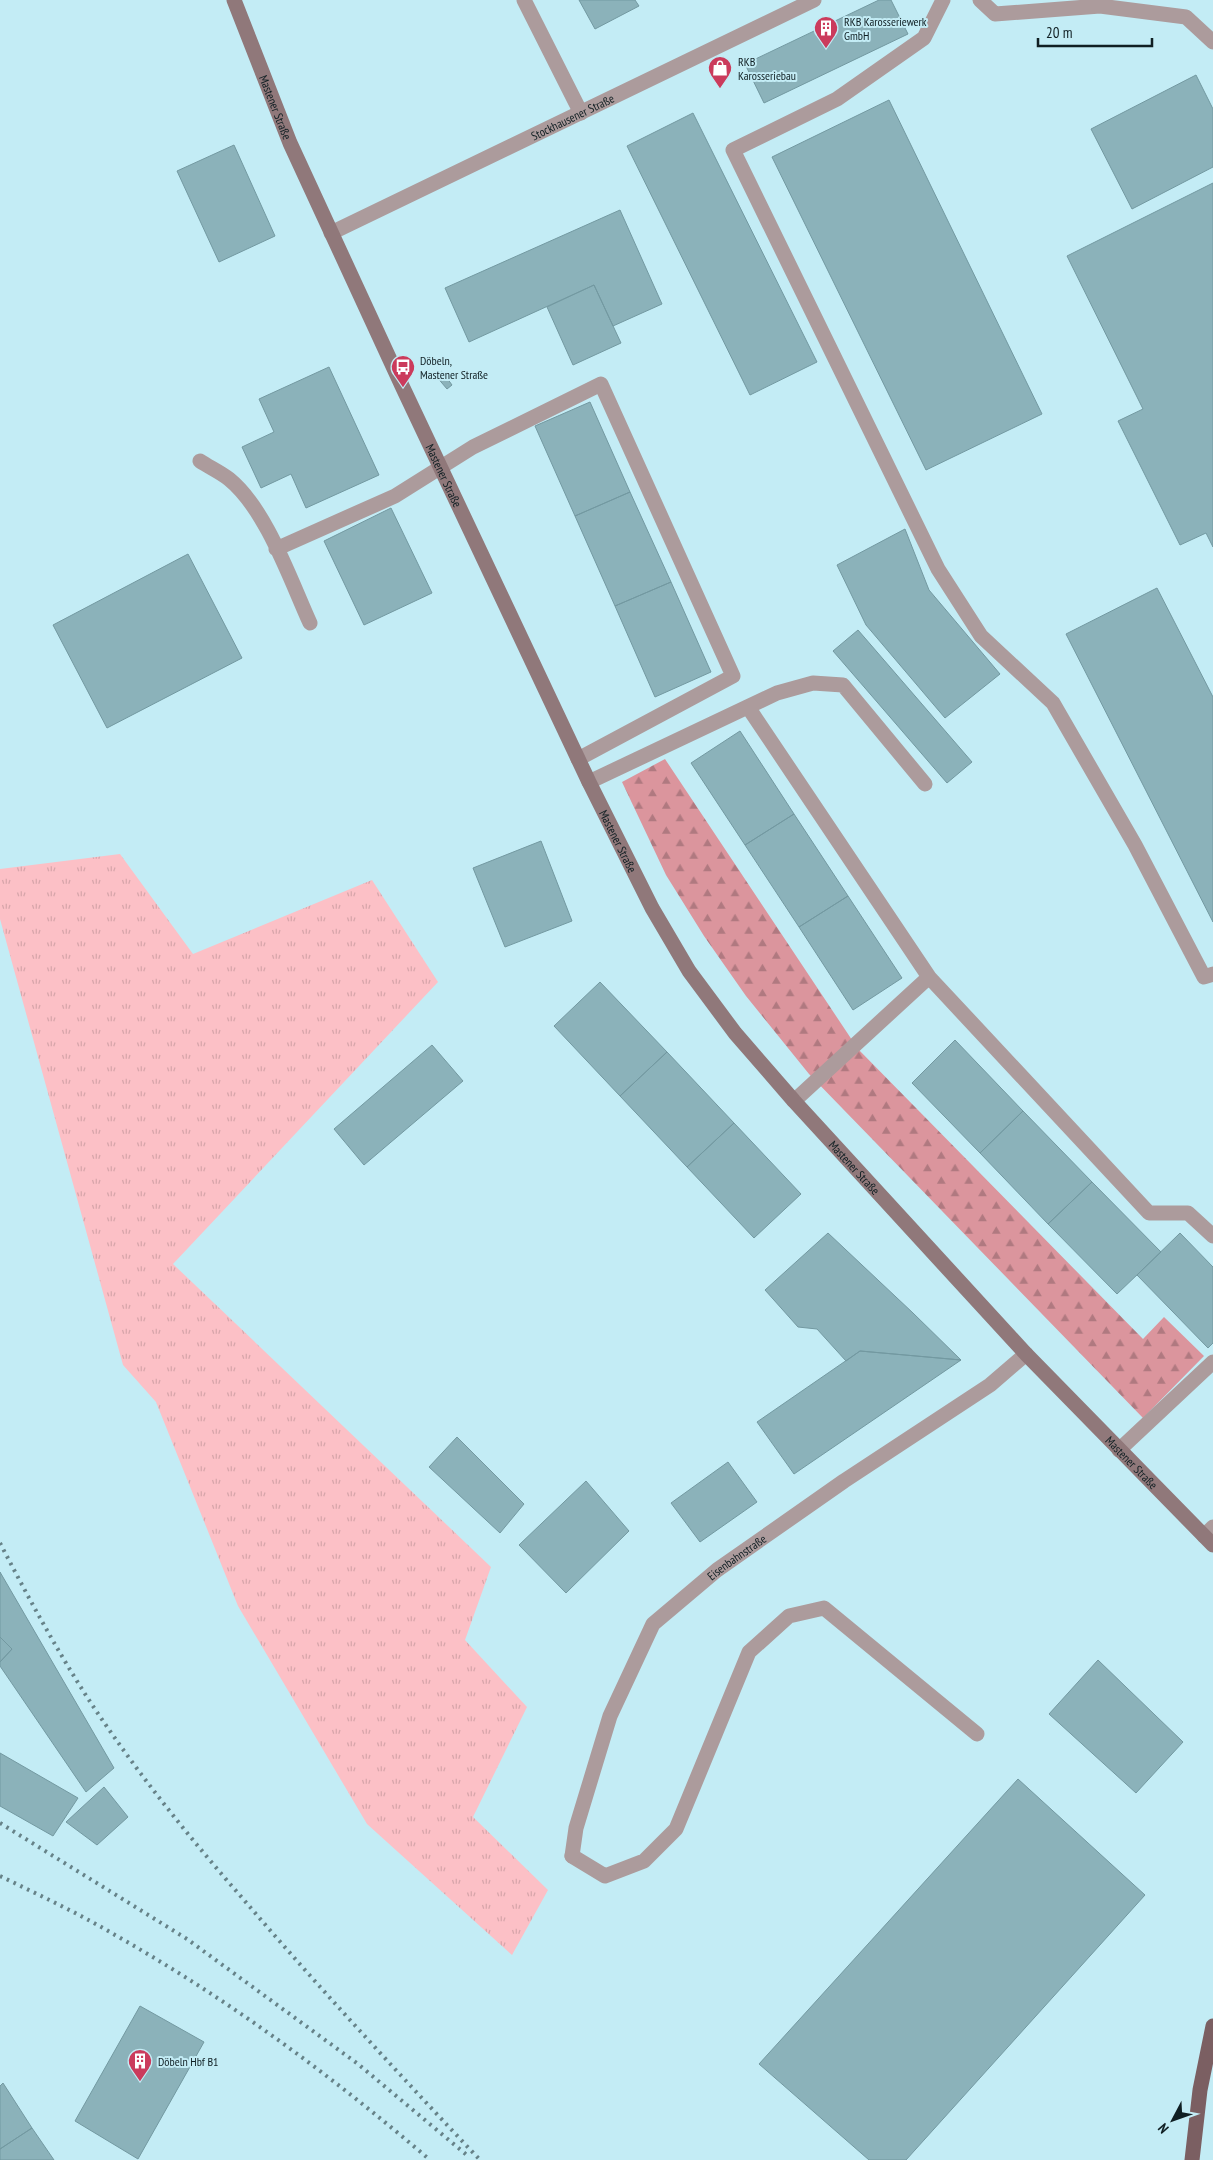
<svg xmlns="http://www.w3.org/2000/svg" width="1213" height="2160" viewBox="0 0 1213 2160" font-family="'PT Sans Narrow',sans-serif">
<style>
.grass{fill:url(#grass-tufts)}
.forest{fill:url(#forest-firs)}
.building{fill:#8bb2ba;stroke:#7399a1}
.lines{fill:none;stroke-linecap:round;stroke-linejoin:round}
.lane{stroke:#ac9b9c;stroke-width:15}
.street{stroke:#ac9b9c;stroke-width:15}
.secondary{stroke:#90787a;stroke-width:15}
.primary{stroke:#7b5f62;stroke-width:15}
.rail{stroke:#668288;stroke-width:4;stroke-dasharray:2.5 5;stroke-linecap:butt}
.labels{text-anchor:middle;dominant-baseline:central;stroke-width:4;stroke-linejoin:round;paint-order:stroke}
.poi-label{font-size:12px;fill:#101f23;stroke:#c3ecf5;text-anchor:start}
.street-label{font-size:12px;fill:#101f23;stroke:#c3ecf5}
</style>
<defs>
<pattern id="grass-tufts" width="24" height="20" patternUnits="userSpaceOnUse" patternTransform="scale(1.25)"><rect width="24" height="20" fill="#fcc0c6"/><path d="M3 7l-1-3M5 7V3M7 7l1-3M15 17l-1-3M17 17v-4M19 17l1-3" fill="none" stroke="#d7a5aa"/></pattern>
<pattern id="forest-firs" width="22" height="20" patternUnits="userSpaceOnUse" patternTransform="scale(1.25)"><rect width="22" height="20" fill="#db959d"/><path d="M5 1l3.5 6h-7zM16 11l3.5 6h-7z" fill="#b07980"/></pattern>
</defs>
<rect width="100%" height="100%" fill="#c3ecf5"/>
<path class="grass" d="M 120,854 L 193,954 L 372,880 L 438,982 L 173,1264 L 491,1567 L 465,1640 L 527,1707 L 473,1817 L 548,1890 L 512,1955 L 367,1824 L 238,1606 L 156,1402 L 123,1365 L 0,919 L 0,869 Z"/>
<path class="forest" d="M 665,759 L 858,1049 L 1143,1339 L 1164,1317 L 1204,1356 L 1143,1418 L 809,1074 L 746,996 L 704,936 L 666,875 L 622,782 Z"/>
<path class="building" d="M 579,0 L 635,0 L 639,6 L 595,29 Z
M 879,0 L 891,0 L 908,34 L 764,103 L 745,64 Z
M 1196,75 L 1213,109 L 1213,167 L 1132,209 L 1091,129 Z
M 889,100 L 1042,414 L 926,470 L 772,157 Z
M 693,113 L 817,362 L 750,395 L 627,146 Z
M 234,145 L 275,236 L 219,262 L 177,171 Z
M 1213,183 L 1213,547 L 1206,533 L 1180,545 L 1118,421 L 1143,409 L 1067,256 Z
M 620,210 L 662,304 L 613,326 L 594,285 L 469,342 L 445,288 Z
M 594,285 L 621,343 L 573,365 L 547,307 Z
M 329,367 L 379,475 L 306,508 L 291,474 L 261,488 L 242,447 L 274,432 L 259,399 Z
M 442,371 L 452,385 L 447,389 L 436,376 Z
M 590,402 L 630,492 L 575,516 L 535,426 Z
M 630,492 L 671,582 L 615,606 L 575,516 Z
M 391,508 L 432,593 L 364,625 L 324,541 Z
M 905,529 L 929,590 L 1000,674 L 945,718 L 866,625 L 837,565 Z
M 188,554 L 242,658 L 107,728 L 53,625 Z
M 671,582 L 711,672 L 655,697 L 615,606 Z
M 1157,588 L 1213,697 L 1213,922 L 1066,634 Z
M 858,630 L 972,762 L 947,783 L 833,651 Z
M 740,731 L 794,814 L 745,845 L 691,763 Z
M 794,814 L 848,896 L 799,927 L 745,845 Z
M 541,841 L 572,921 L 505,947 L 473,868 Z
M 848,896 L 902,978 L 853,1010 L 799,927 Z
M 600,982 L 667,1052 L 620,1096 L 554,1026 Z
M 955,1040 L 1023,1111 L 980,1153 L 912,1083 Z
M 432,1045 L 463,1081 L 364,1165 L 334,1129 Z
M 667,1052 L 734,1123 L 687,1167 L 620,1096 Z
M 1023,1111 L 1092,1182 L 1048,1224 L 980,1153 Z
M 734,1123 L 801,1194 L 754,1238 L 687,1167 Z
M 1092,1182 L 1161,1252 L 1117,1294 L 1048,1224 Z
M 828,1233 L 913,1313 L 961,1360 L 860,1351 L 846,1361 L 817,1329 L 798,1327 L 765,1290 Z
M 1180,1233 L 1213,1267 L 1213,1343 L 1208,1348 L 1137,1275 Z
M 860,1351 L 961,1360 L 794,1474 L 757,1422 Z
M 457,1437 L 524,1504 L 500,1533 L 429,1467 Z
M 728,1462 L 757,1502 L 700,1542 L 671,1503 Z
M 586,1481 L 629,1531 L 566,1593 L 519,1545 Z
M 0,1572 L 114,1768 L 86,1792 L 0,1666 L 0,1662 L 12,1649 L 0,1637 Z
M 0,1637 L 12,1649 L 0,1662 Z
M 1098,1660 L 1183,1742 L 1136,1793 L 1049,1714 Z
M 0,1753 L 78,1798 L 53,1836 L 0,1806 Z
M 1018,1779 L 1145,1895 L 906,2160 L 869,2160 L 759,2064 Z
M 104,1787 L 128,1817 L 97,1845 L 66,1822 Z
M 140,2006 L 204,2042 L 138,2159 L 75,2121 Z
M 3,2083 L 32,2128 L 0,2149 L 0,2086 Z
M 32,2128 L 54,2160 L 0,2160 L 0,2149 Z"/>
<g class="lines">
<path class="lane" d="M 524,0 L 581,113
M 943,0 L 924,38 L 837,99 L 733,150 L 938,569 L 981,636 L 1053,703 L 1135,845 L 1204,977 L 1213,974
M 980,0 L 995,14 L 1100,6 L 1186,17 L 1213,42
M 200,461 C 209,467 220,472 229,479 C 266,509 290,579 310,623
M 276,549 L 395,496 L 473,447 L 601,384 L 733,676 L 578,759
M 748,707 L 929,977
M 589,782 L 777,693 L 813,683 L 843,685 L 925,784
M 794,1101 L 929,977 L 1149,1213 L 1188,1213 L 1213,1236
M 1119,1450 L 1213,1362
M 1204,1536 L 1213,1527
M 572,1856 L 605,1876 L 644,1861 L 676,1829 L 749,1652 L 789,1616 L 824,1608 L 977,1734"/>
<g class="street">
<path id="s1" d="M 331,233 L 814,0"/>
<path id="s2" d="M 572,1856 L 576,1828 L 610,1716 L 653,1624 L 717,1570 L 844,1481 L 990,1385 L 1026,1354"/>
</g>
<path class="secondary" id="s3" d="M 234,0 L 290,143 L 403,388 L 589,782 L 652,908 L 689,971 L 735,1033 L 794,1101 L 1026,1354 L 1213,1545"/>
<path class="primary" d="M 1192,2160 L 1200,2090 L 1213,2026"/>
<path class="rail" d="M 0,1543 C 27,1595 55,1647 87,1697 C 134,1769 188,1836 244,1900 C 320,1989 400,2075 480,2160
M 0,1823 L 187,1939 L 358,2064 L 468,2156
M 0,1876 C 39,1895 78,1913 115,1935 C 228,1999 332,2076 430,2160"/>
</g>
<defs>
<g id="building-pin" transform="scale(1.25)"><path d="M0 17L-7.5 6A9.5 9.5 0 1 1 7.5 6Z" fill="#cb3b5c" stroke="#c3ecf5"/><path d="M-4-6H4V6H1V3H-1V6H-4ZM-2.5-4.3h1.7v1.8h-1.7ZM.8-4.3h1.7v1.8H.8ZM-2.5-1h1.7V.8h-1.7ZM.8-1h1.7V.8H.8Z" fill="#fff"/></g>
<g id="shop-pin" transform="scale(1.25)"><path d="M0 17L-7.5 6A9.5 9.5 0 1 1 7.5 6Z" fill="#cb3b5c" stroke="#c3ecf5"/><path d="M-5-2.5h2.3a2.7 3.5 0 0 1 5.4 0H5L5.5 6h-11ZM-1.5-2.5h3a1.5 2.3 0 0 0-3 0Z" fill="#fff"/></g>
<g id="bus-pin" transform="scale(1.25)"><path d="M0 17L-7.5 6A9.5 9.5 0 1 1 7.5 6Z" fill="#cb3b5c" stroke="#c3ecf5"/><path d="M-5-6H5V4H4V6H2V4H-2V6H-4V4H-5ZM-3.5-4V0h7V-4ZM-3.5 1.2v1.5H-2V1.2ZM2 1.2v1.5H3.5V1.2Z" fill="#fff"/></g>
</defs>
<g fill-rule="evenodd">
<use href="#building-pin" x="826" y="28"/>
<use href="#shop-pin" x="720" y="68"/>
<use href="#bus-pin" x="403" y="367"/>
<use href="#building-pin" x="140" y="2061"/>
</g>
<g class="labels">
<g class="poi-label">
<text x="844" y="21">RKB Karosseriewerk<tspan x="844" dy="14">GmbH</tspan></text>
<text x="738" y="61">RKB<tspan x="738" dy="14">Karosseriebau</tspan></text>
<text x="420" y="360">Döbeln,<tspan x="420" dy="14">Mastener Straße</tspan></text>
<text x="158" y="2061">Döbeln Hbf B1</text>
</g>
<g class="street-label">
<text stroke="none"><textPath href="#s3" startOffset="115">Mastener Straße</textPath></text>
<text stroke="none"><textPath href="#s1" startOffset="268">Stockhausener Straße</textPath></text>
<text stroke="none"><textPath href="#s3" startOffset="520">Mastener Straße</textPath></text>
<text stroke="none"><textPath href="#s3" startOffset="925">Mastener Straße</textPath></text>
<text stroke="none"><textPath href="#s3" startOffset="1330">Mastener Straße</textPath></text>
<text stroke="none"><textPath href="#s3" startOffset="1735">Mastener Straße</textPath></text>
<text stroke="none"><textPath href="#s2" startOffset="354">Eisenbahnstraße</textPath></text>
</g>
</g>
<g transform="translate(1173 2120) rotate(229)" stroke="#c3ecf5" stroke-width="4" paint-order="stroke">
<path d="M0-4L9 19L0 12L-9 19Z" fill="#101f23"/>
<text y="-8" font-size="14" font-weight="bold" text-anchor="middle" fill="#101f23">N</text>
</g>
<path d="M1038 38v8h114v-8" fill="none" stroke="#101f23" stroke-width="2.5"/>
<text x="1046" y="38" font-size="15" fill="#101f23" stroke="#c3ecf5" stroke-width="4" paint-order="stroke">20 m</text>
</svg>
